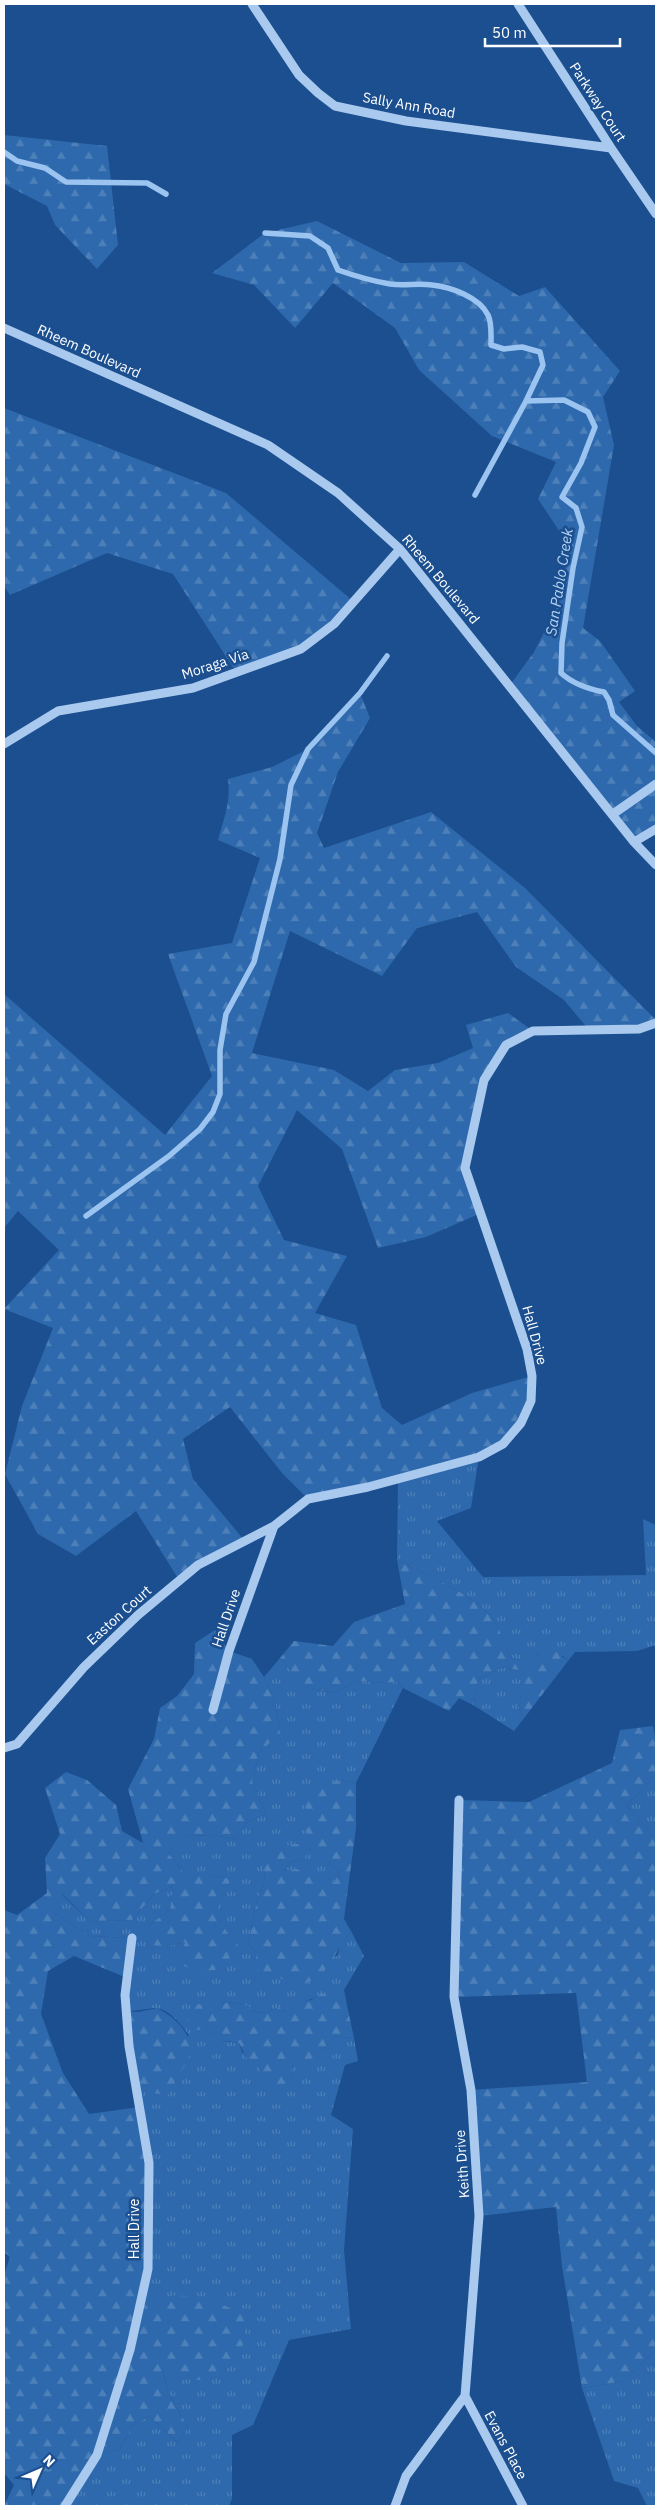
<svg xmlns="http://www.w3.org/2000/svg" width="660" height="2510" viewBox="0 0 660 2510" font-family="'IBM Plex Sans',sans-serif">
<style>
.grass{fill:url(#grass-tufts)}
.forest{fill:url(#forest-firs)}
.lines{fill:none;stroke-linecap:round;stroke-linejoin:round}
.stream{stroke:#9cc4f0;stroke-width:5.5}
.minor{stroke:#a9c9ee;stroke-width:9}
.labels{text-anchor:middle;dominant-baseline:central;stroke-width:5;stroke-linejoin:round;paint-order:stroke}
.street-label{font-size:14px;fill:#fff;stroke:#1b4f8f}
.water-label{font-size:15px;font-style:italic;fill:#b5d3f5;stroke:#1b4f8f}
</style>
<defs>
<pattern id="grass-tufts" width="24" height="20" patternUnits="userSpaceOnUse" patternTransform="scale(1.25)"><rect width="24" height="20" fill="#2e69ad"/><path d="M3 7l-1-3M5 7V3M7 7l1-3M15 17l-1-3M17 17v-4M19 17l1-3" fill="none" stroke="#4d80b9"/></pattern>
<pattern id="forest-firs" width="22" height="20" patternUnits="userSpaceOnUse" patternTransform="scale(1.25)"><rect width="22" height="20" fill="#2e69ad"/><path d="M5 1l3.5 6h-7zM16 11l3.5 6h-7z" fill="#4d80b9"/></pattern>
</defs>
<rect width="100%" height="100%" fill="#1b4f8f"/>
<path class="grass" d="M 479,1457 L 471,1508 L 437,1521 L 483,1577 L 646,1575 L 643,1519 L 656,1525 L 656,1645 L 637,1651 L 575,1652 L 568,1661 L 563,1656 L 539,1653 L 532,1661 L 524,1661 L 510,1657 C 504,1642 498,1621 485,1610 C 460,1588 427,1575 397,1560 L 398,1479 Z
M 280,1658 L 305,1687 L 335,1693 L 356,1681 L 384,1683 L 397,1682 L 403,1688 L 356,1783 L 341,1780 L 327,1861 L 340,1872 L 334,1882 L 311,1868 L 284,1871 L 290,1862 L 306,1858 L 310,1848 L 264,1868 L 265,1881 L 257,1900 L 248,1944 L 256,1951 L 256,1968 L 337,1956 L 341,1944 L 351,1931 L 364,1956 L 344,1990 L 347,2005 L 322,1994 C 308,2002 298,2001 285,2012 L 279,2007 L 267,2012 L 257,2013 C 235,1994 223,2008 198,2005 C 208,2033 207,2040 239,2043 L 242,2052 L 259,2063 L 262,2077 L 291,2078 L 293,2063 L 322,2051 L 335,2036 L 354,2038 L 358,2061 L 345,2065 L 331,2115 L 353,2129 L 344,2250 L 351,2329 L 289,2340 L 253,2425 L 232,2435 L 232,2499 L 229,2506 L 81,2506 L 73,2494 L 97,2455 L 120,2449 L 133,2425 L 149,2416 L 178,2443 L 188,2427 L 168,2393 L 162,2366 L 139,2308 L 136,2091 L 189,2035 C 181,2025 169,2008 154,2008 C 144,2009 136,2011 126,2011 L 132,1938 L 90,1936 L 53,1912 L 62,1895 L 90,1921 L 132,1920 L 154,1894 L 173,1886 L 170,1910 L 149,1925 L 167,1946 L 185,1942 L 178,1963 L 218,1923 L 216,1908 L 230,1879 L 211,1875 L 186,1875 L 168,1853 L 185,1836 L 213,1835 L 236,1839 L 246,1823 L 266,1814 L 252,1781 L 259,1753 L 280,1732 L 275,1702 L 264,1677 Z
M 503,1667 L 524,1671 L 519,1710 L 525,1717 L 514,1731 L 473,1705 L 479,1678 Z
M 656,1774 L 656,1836 L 654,1836 L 626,1806 Z
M 656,2350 L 656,2506 L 647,2506 L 638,2488 L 614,2481 L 582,2388 L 624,2381 Z"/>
<path class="forest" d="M 4,135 L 107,146 L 118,245 L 97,269 L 55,225 L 47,206 L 4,184 Z
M 317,221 L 401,263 L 464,262 L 519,296 L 545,287 L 620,371 L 603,397 L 614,445 L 583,628 L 600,641 L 635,691 L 619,702 L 637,726 L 656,742 L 656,829 L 634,842 L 510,685 L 534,652 L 558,605 L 570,547 L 538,499 L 556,462 L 492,436 L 419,370 L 395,328 L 333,283 L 295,328 L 254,285 L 212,273 L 265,233 Z
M 4,408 L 226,493 L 354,602 L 301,649 L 236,672 L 173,574 L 107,553 L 10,595 L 4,586 Z
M 360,693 L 370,718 L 338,772 L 317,833 L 324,848 L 431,812 L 525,888 L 656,1020 L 656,1023 L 589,1030 L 564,1000 L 516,967 L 477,912 L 417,928 L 382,976 L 290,931 L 252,1053 L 334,1070 L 368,1091 L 395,1070 L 438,1063 L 473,1048 L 466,1025 L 508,1013 L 533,1031 L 506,1045 L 484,1080 L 465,1168 L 481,1213 L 426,1237 L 378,1248 L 342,1149 L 297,1110 L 258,1186 L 284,1240 L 347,1256 L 315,1313 L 356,1325 L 382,1408 L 402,1425 L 472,1393 L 532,1376 L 531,1401 L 503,1444 L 479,1457 L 308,1499 L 282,1473 L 230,1407 L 183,1439 L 193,1479 L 245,1541 L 179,1580 L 136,1511 L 76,1556 L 38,1534 L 5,1474 L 22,1406 L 53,1328 L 4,1309 L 59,1250 L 18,1211 L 4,1228 L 4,994 L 165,1135 L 212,1076 L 168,954 L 232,943 L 260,858 L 218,840 C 224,817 231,803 228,779 L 272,767 L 308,749 Z
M 397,1560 C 427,1575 460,1588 485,1610 C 498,1621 504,1642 510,1657 C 535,1665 530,1659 549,1646 L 568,1661 L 525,1717 L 519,1710 L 523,1671 L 503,1667 L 479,1678 L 473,1705 L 459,1698 L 449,1711 L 403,1688 L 397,1682 L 384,1683 L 356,1681 L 335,1693 L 304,1687 L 280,1658 L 294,1641 L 333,1646 L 354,1622 L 405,1604 Z
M 215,1630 L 229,1651 L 252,1659 L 264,1677 L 275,1702 L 280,1733 L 259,1753 L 252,1781 L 266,1814 L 246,1823 L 236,1839 L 213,1835 L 185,1836 L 168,1853 L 186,1875 L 211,1875 L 231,1879 C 213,1915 211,1914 238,1945 L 222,1969 L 195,1972 L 177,1962 L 185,1942 L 167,1946 L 148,1945 L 149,1925 L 170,1910 L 173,1886 L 154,1894 L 132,1920 L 90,1921 L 63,1895 L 53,1912 L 90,1936 L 132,1938 L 127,1978 L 74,1956 L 48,1971 L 41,2014 L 63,2073 L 89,2114 L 139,2107 L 149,2163 L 148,2269 L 140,2307 C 149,2304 157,2299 166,2297 C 188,2291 226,2306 246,2314 L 241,2362 L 202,2380 L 176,2379 L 162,2367 L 168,2393 L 188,2427 L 178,2443 L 149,2416 L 133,2425 L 120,2449 L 97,2455 L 73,2493 L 81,2506 L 4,2506 L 14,2485 L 4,2473 L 4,2275 L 10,2257 L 4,2252 L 4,1910 L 17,1915 L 47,1893 L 45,1858 L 60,1834 L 45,1788 L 66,1772 L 87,1780 L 116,1805 L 122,1831 L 143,1843 L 128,1789 L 154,1739 L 160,1708 L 177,1696 L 194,1674 L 195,1643 Z
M 653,1726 L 656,1742 L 656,1774 L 626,1806 L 654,1836 L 656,1836 L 656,2350 L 624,2381 L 582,2388 L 562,2266 L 556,2207 L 479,2216 L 471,2090 L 587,2082 L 576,1993 L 454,1997 L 459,1800 L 529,1802 L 612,1763 L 620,1730 Z
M 341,1780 L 356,1783 L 356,1828 L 344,1919 L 351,1931 C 332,1955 328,1982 292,1986 L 279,1977 L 262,1976 L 256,1968 L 256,1951 L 248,1944 L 257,1900 L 265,1881 L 264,1868 L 275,1846 L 298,1844 L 310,1848 L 306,1858 L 290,1862 L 284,1871 L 311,1867 L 334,1882 L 340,1872 L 327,1861 L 305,1829 L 306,1803 L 325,1784 Z
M 322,1993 L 347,2005 L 354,2038 L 335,2036 C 321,2052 315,2062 293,2063 L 291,2078 L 285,2094 L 272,2093 L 262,2077 L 259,2064 L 247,2059 L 239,2043 L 215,2039 L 206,2028 L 198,2030 L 188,2025 L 189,2015 L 198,2004 C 223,2008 235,1994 257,2013 L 267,2012 L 279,2007 L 285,2012 L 290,2004 L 311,2000 Z
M 157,2008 C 176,2018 187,2029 193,2050 L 168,2095 L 136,2091 L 126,2011 L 138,2012 Z"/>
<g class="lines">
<path class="stream" d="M 4,152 L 17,161 L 45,168 L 66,182 L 147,183 L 166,194
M 265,233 L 310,236 L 328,248 L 338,270 C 355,276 372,281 390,284 C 404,286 418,283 432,285 C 451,287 479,297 488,315 C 492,323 491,335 491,345 L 504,349 L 522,347 L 540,352 L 543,365 L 526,401 L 564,400 L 588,412 L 595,427 L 581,463 L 562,497 L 576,508 L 582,527 L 573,568 L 562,643 L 561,673 C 573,684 588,689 604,692 L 609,700 L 613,715 L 656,753
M 475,495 L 526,401
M 86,1216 L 169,1156 L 200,1129 L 213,1112 L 220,1094 L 220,1050 L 226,1014 L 254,962 L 280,859 L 291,785 L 308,749 L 360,693 L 387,656"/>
<path class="minor" d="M 252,4 L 299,75 L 318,93 L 335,106 L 406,121 L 611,148
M 518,4 L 611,148 L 656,214
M 4,328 L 268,445 L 338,493 L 400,549 L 634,842 L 656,865
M 4,744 L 58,711 L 193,688 L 301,649 L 334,624 L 400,549
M 613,814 L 656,784
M 634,842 L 656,829
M 213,1710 L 229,1651 L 274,1526
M 4,1748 L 17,1744 L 84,1667 L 138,1615 L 198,1565 L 274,1526 L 308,1499 L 368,1487 L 479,1457 L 503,1444 L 521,1423 L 531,1401 L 532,1376 L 527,1349 L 465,1168 L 484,1080 L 506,1045 L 533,1031 L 639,1029 L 656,1023
M 465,2396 L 523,2506
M 65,2506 L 97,2455 L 130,2350 L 148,2269 L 149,2163 L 129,2046 L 125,1995 L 132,1938
M 395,2506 L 406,2476 L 465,2396 L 479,2216 L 471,2090 L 454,1997 L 459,1800"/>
</g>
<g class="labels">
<g class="street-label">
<text transform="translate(598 102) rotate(57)">Parkway Court</text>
<text transform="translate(409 105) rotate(10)">Sally Ann Road</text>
<text transform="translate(89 351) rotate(24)">Rheem Boulevard</text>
<text transform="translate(441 579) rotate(50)">Rheem Boulevard</text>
<text transform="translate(215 664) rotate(-18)">Moraga Via</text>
<text transform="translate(535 1335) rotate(75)">Hall Drive</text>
<text transform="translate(119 1615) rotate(-42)">Easton Court</text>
<text transform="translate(226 1618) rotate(-71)">Hall Drive</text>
<text transform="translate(462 2164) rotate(-94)">Keith Drive</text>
<text transform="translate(134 2229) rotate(-90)">Hall Drive</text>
<text transform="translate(506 2445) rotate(62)">Evans Place</text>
</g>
<g class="water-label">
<text transform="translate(559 582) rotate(-81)">San Pablo Creek</text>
</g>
</g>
<rect width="660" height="2510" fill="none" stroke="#ffffff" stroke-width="10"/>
<g transform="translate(40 2470) rotate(45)" stroke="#1b4f8f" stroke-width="4" paint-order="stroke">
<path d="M0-4L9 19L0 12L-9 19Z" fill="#ffffff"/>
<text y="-8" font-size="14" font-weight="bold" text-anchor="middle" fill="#ffffff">N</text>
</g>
<path d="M485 38v8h135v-8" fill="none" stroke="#ffffff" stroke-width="2.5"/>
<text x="492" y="38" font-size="15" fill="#ffffff" stroke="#1b4f8f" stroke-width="4" paint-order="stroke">50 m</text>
</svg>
